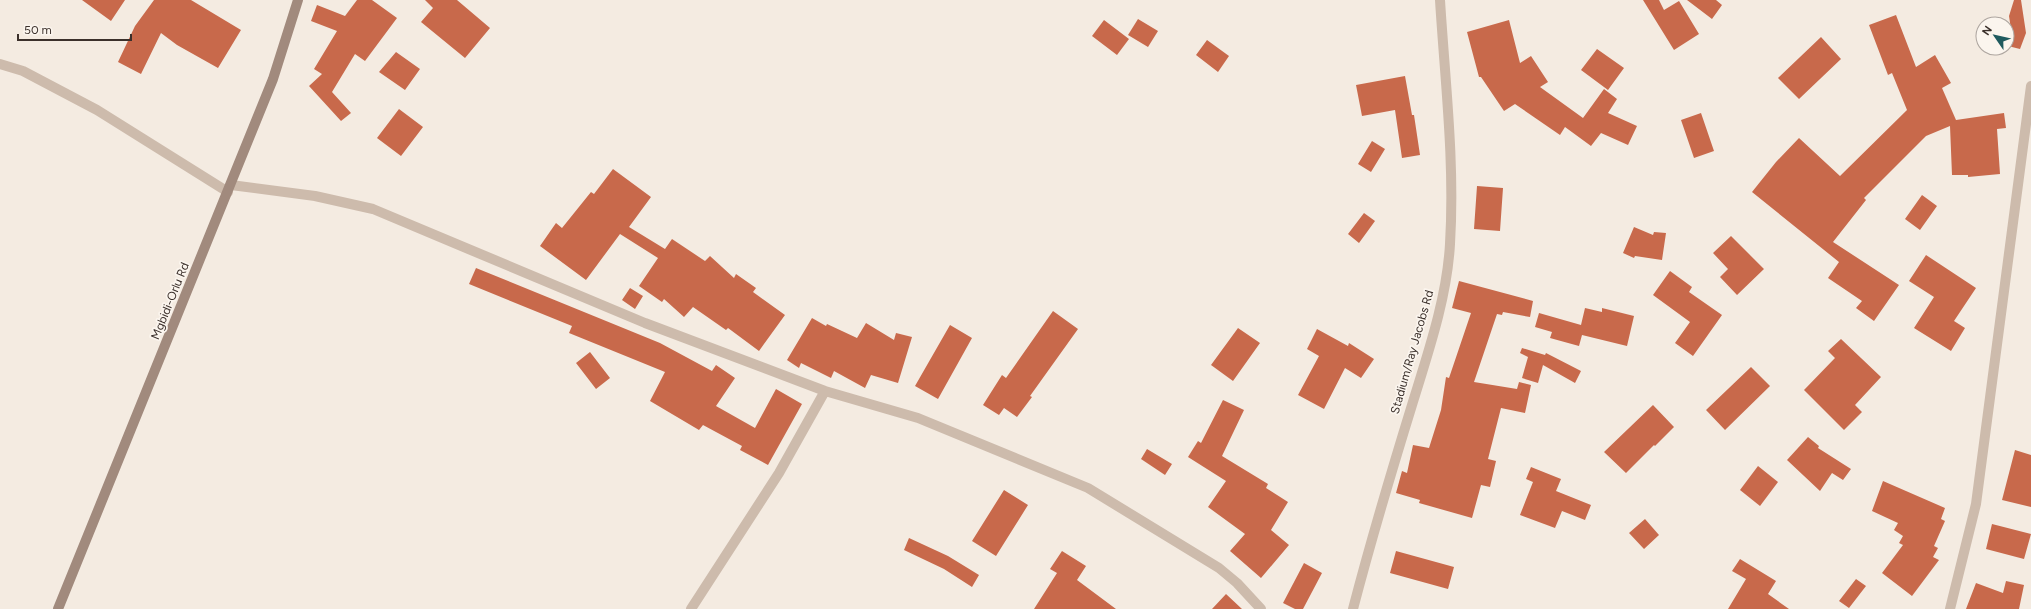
<svg xmlns="http://www.w3.org/2000/svg" width="2031" height="609" viewBox="0 0 2031 609" font-family="Figtree,sans-serif">
<style>
.building{fill:#c8694b}
.lines{fill:none;stroke-linecap:round;stroke-linejoin:round}
.street{stroke:#cdbbac;stroke-width:10}
.secondary{stroke:#a18a7d;stroke-width:10}
.labels{text-anchor:middle;dominant-baseline:central;stroke-width:3.5;stroke-linejoin:round;paint-order:stroke}
.street-label{font-size:12px;fill:#3b302b;stroke:#fbf5ee}
</style>
<rect width="100%" height="100%" fill="#f4ebe1"/>
<path class="building" d="M 82,0 L 125,0 L 111,21 Z
M 154,0 L 191,0 L 241,30 L 218,68 L 177,45 L 161,33 L 141,74 L 118,62 L 135,26 Z
M 357,0 L 372,0 L 397,18 L 365,61 L 355,54 L 332,92 L 351,113 L 341,121 L 309,86 L 322,74 L 314,69 L 337,31 L 311,21 L 317,5 L 345,16 Z
M 425,0 L 457,0 L 490,28 L 465,58 L 421,22 L 433,8 Z
M 1643,0 L 1659,0 L 1664,10 L 1679,1 L 1699,34 L 1674,50 Z
M 1687,0 L 1716,0 L 1722,5 L 1712,19 Z
M 2014,0 L 2021,0 L 2026,33 L 2020,49 L 2008,46 L 2012,36 L 2009,16 Z
M 1896,15 L 1916,67 L 1935,55 L 1951,83 L 1942,88 L 1956,120 L 2004,113 L 2006,128 L 1997,129 L 2000,174 L 1968,177 L 1968,175 L 1952,175 L 1950,126 L 1926,136 L 1864,198 L 1866,200 L 1833,242 L 1899,285 L 1874,321 L 1856,308 L 1862,301 L 1828,278 L 1839,262 L 1752,192 L 1776,162 L 1799,138 L 1840,176 L 1907,110 L 1892,73 L 1888,75 L 1869,25 Z
M 1138,19 L 1158,31 L 1148,47 L 1128,35 Z
M 1104,20 L 1129,39 L 1117,55 L 1092,36 Z
M 1509,20 L 1520,63 L 1531,56 L 1548,82 L 1540,87 L 1583,118 L 1604,89 L 1617,99 L 1608,113 L 1637,126 L 1628,145 L 1601,133 L 1591,146 L 1565,127 L 1560,135 L 1515,104 L 1504,111 L 1481,77 L 1479,77 L 1467,32 Z
M 1821,37 L 1841,59 L 1799,99 L 1778,78 Z
M 1207,40 L 1229,56 L 1218,72 L 1196,55 Z
M 1597,49 L 1624,68 L 1608,90 L 1581,70 Z
M 396,52 L 420,69 L 405,90 L 379,72 Z
M 1405,76 L 1412,115 L 1414,115 L 1420,155 L 1402,158 L 1395,110 L 1362,116 L 1356,85 Z
M 399,109 L 423,127 L 401,156 L 377,138 Z
M 1701,113 L 1714,151 L 1694,158 L 1681,120 Z
M 1372,141 L 1385,149 L 1371,172 L 1358,164 Z
M 613,169 L 651,197 L 629,227 L 665,249 L 672,239 L 705,261 L 710,256 L 734,278 L 736,274 L 756,288 L 753,292 L 785,315 L 759,351 L 728,328 L 726,330 L 693,307 L 684,317 L 664,299 L 662,302 L 639,286 L 658,258 L 620,234 L 586,280 L 540,246 L 556,223 L 562,228 L 591,192 L 594,194 Z
M 1477,186 L 1503,188 L 1500,231 L 1474,229 Z
M 1922,195 L 1937,206 L 1920,230 L 1905,219 Z
M 1364,213 L 1375,221 L 1359,243 L 1348,234 Z
M 1634,227 L 1653,235 L 1654,232 L 1666,233 L 1662,260 L 1635,256 L 1634,258 L 1623,253 Z
M 1731,236 L 1764,269 L 1737,295 L 1720,277 L 1728,269 L 1713,253 Z
M 1926,255 L 1976,288 L 1954,321 L 1965,328 L 1951,351 L 1914,328 L 1934,297 L 1909,281 Z
M 476,268 L 660,343 L 712,371 L 716,365 L 735,378 L 716,406 L 755,428 L 776,389 L 802,404 L 768,465 L 740,450 L 742,446 L 703,425 L 699,430 L 650,401 L 665,372 L 569,333 L 572,326 L 469,284 Z
M 1670,271 L 1692,287 L 1689,292 L 1722,315 L 1693,356 L 1675,343 L 1690,322 L 1653,295 Z
M 1459,281 L 1533,301 L 1530,317 L 1503,312 L 1502,315 L 1497,314 L 1474,382 L 1517,389 L 1519,382 L 1531,385 L 1525,413 L 1501,408 L 1488,459 L 1496,461 L 1490,487 L 1481,485 L 1472,518 L 1419,503 L 1420,500 L 1396,493 L 1402,471 L 1407,473 L 1413,445 L 1429,448 L 1441,410 L 1446,377 L 1449,378 L 1471,313 L 1452,308 Z
M 630,288 L 643,296 L 635,309 L 622,300 Z
M 1585,308 L 1602,312 L 1602,308 L 1634,316 L 1627,346 L 1582,335 L 1579,346 L 1550,338 L 1552,332 L 1535,327 L 1539,313 L 1581,325 Z
M 1053,311 L 1078,329 L 1030,396 L 1032,397 L 1017,417 L 1004,408 L 999,415 L 983,405 L 1002,375 L 1006,378 Z
M 812,318 L 826,326 L 827,324 L 857,338 L 866,323 L 894,340 L 896,333 L 912,337 L 898,383 L 871,375 L 865,388 L 834,371 L 831,378 L 801,363 L 799,368 L 787,360 Z
M 950,325 L 972,338 L 938,399 L 915,386 Z
M 1238,328 L 1260,343 L 1233,381 L 1211,365 Z
M 1317,329 L 1348,346 L 1349,343 L 1374,359 L 1361,378 L 1345,368 L 1324,409 L 1298,395 L 1319,356 L 1307,349 Z
M 1841,339 L 1881,377 L 1855,405 L 1862,412 L 1844,430 L 1804,390 L 1835,358 L 1828,351 Z
M 1522,348 L 1545,355 L 1546,353 L 1581,371 L 1575,383 L 1543,365 L 1538,383 L 1522,378 L 1528,357 L 1520,353 Z
M 590,352 L 610,378 L 596,389 L 576,363 Z
M 1751,367 L 1770,386 L 1725,430 L 1706,410 Z
M 1223,400 L 1244,410 L 1222,456 L 1268,484 L 1266,488 L 1288,502 L 1271,530 L 1289,545 L 1261,578 L 1230,551 L 1245,534 L 1208,507 L 1226,481 L 1188,457 L 1198,441 L 1201,443 Z
M 1653,405 L 1674,427 L 1655,446 L 1654,445 L 1626,473 L 1604,452 Z
M 1808,437 L 1819,446 L 1818,448 L 1851,469 L 1843,480 L 1832,473 L 1820,491 L 1787,460 Z
M 1147,449 L 1172,464 L 1165,475 L 1141,459 Z
M 2015,450 L 2031,455 L 2031,507 L 2002,500 Z
M 1758,466 L 1778,482 L 1760,506 L 1740,490 Z
M 1531,467 L 1561,479 L 1556,491 L 1591,505 L 1585,520 L 1562,511 L 1555,528 L 1520,515 L 1533,482 L 1526,479 Z
M 1883,481 L 1945,508 L 1941,519 L 1945,521 L 1934,546 L 1938,548 L 1933,557 L 1939,560 L 1912,596 L 1882,573 L 1903,545 L 1899,543 L 1903,536 L 1894,530 L 1898,523 L 1872,511 Z
M 1004,490 L 1028,505 L 996,556 L 972,541 Z
M 1645,519 L 1659,535 L 1644,549 L 1629,533 Z
M 1992,524 L 2031,534 L 2024,559 L 1986,549 Z
M 909,538 L 948,556 L 979,575 L 972,587 L 944,569 L 904,550 Z
M 1062,551 L 1086,566 L 1077,580 L 1116,609 L 1034,609 L 1057,573 L 1050,569 Z
M 1396,551 L 1454,567 L 1448,589 L 1390,573 Z
M 1740,559 L 1776,581 L 1768,594 L 1789,609 L 1728,609 L 1746,579 L 1732,571 Z
M 1304,563 L 1322,573 L 1303,609 L 1295,609 L 1283,603 Z
M 1856,579 L 1866,586 L 1849,608 L 1839,601 Z
M 2006,581 L 2024,585 L 2019,609 L 1966,609 L 1976,583 L 2003,593 Z
M 1226,594 L 1242,609 L 1212,609 Z"/>
<g class="lines">
<path class="street" d="M 0,64 L 23,71 L 97,110 L 228,192
M 231,185 L 315,196 L 373,209 L 645,323 L 825,391 L 918,418 L 1088,488 L 1219,568 L 1237,583 L 1261,609
M 691,609 L 779,473 L 825,391
M 1353,609 C 1371,540 1391,473 1412,405 C 1428,353 1447,298 1450,244 C 1455,162 1445,81 1440,0
M 1950,609 L 1976,504 L 2031,86"/>
<path class="secondary" d="M 58,609 L 273,79 L 298,0"/>
</g>
<g class="labels">
<g class="street-label">
<text transform="translate(170 301) rotate(-68)">Mgbidi-Orlu Rd</text>
<text transform="translate(1412 352) rotate(-74)">Stadium/Ray Jacobs Rd</text>
</g>
</g>
<g transform="translate(1995 36) rotate(304)"><circle r="19" fill="#fbf5ee" stroke="#aea6a0"/>
<path d="M0-3L7 15L0 10L-7 15Z" fill="#1f5a5e"/>
<text y="-6" font-size="11" font-weight="bold" text-anchor="middle" fill="#3b302b">N</text>
</g>
<path d="M18 34v6h113v-6" fill="none" stroke="#3b302b" stroke-width="2"/>
<text x="24" y="34" font-size="12" fill="#3b302b" stroke="#fbf5ee" stroke-width="3" paint-order="stroke">50 m</text>
</svg>
